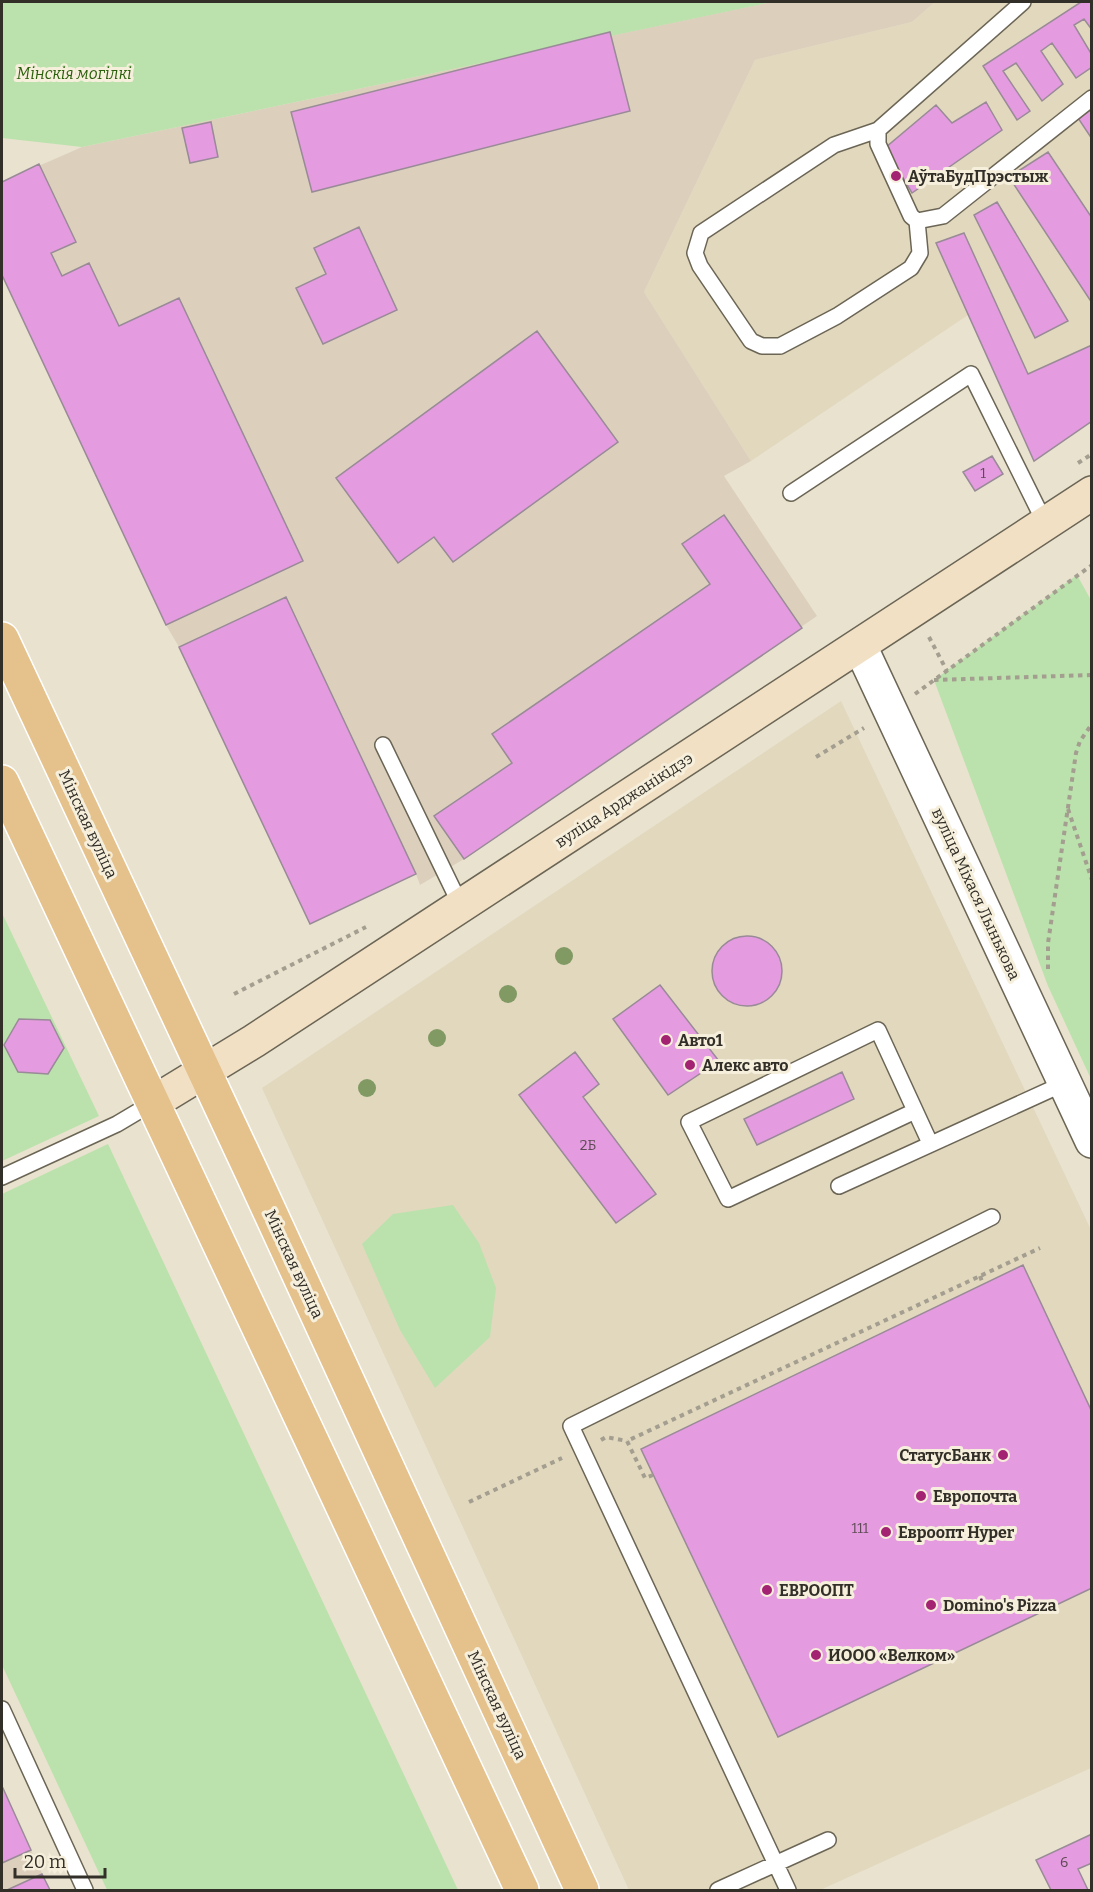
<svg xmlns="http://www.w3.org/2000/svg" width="1093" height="1892" viewBox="0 0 1093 1892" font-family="Bitter,serif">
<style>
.built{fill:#e2d8be}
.industrial{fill:#dcd0bd}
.green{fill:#bbe2ac}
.building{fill:#e49bdf;stroke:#998a97;stroke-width:1.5}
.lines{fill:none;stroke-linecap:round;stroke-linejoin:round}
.service-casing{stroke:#6b6555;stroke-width:18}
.tertiary-casing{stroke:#6b6555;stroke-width:36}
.secondary-casing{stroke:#6b6555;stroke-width:36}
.primary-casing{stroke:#fff;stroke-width:36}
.path{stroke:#a39e8f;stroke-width:4;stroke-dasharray:4.5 4.5;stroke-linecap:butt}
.service{stroke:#fff;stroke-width:15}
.tertiary{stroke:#fff;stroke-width:33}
.secondary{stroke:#f2e0c5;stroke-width:33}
.primary{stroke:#e5c18b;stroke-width:33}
.tree{fill:#819a64}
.poi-dot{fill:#a32272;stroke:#f6efdc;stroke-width:2}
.labels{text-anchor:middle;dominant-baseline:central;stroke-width:6;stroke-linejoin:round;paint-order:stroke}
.number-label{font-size:14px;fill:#5e4a56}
.park-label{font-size:16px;font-style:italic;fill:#2c5f0d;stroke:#f6efdc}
.poi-label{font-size:16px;font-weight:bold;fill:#322f28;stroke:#f6efdc;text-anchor:start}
.street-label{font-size:16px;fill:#322f28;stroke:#f6efdc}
</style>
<rect width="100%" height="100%" fill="#e9e2cf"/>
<path class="built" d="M 935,2 L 1091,2 L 1091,421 L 1034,461 L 968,315 L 751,461 L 644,292 L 755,60 L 912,22 Z
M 841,701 L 1091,1230 L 1091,1768 L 820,1890 L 629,1890 L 262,1088 Z"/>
<path class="industrial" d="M 771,2 L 935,2 L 912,22 L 755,60 L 644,292 L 751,461 L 724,476 L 817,616 L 464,859 L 420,885 L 416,874 L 310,924 L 179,647 L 166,625 L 2,275 L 2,182 L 82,147 Z
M 2,1786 L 31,1850 L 50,1890 L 2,1890 Z"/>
<path class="green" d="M 2,2 L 772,2 L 82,147 L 2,138 Z
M 1077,575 L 1092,602 L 1091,1079 L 1048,986 L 934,680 Z
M 2,913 L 99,1116 L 2,1161 Z
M 108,1144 L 458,1890 L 107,1890 L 2,1665 L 2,1194 Z
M 453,1205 L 479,1243 L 496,1288 L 490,1337 L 435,1388 L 400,1330 L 362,1244 L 393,1214 Z"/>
<path class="building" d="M 1081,2 L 1092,2 L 1092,30 L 1084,19 L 1074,25 L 1092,55 L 1092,67 L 1076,78 L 1052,43 L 1041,51 L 1063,84 L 1042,101 L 1016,63 L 1003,71 L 1030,111 L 1017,120 L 983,66 Z
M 610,32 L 630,111 L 312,192 L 291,112 Z
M 986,102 L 1002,130 L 912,193 L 885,148 L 936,105 L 952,123 Z
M 1092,109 L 1092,139 L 1078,118 Z
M 211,122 L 218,157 L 190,163 L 182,128 Z
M 1048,152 L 1092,218 L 1092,303 L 1009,177 Z
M 39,164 L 76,242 L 51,253 L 62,276 L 89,263 L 119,326 L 179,298 L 303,561 L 166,625 L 2,275 L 2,182 Z
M 997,202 L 1068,321 L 1035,338 L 974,215 Z
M 359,227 L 397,310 L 323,344 L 296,288 L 326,274 L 314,248 Z
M 964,233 L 1028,374 L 1092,345 L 1092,421 L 1034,461 L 936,243 Z
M 537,331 L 618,442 L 453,562 L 434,537 L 398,563 L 336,478 Z
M 992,456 L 1003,474 L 975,491 L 963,472 Z
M 724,515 L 802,628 L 464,859 L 434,816 L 512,763 L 492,734 L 710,584 L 682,544 Z
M 286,597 L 416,874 L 310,924 L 179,647 Z
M712 971a35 35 0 1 1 70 0a35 35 0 1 1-70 0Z
M 660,985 L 719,1061 L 668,1095 L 613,1019 Z
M 19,1019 L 50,1020 L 64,1048 L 48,1074 L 18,1072 L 4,1045 Z
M 575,1052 L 599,1084 L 583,1097 L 656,1194 L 616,1223 L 519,1095 Z
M 842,1072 L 854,1099 L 757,1145 L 744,1119 Z
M 1023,1265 L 1092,1412 L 1092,1588 L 778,1737 L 641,1449 Z
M 2,1786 L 31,1850 L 2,1863 Z
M 1092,1834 L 1092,1863 L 1078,1869 L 1088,1890 L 1051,1890 L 1036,1860 Z
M 42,1874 L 50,1890 L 7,1890 Z"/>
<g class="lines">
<g class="service-casing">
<path id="service" d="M 1023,2 L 878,130 L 878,144 L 911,216 L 917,221 L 943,216 L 1092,98
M 878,130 L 834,145 L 701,233 L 695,253 L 700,266 L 751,341 L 762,346 L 780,346 L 837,316 L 911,268 L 920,253 L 917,221
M 791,493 L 971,374 L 1045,523
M 383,745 L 461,906
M 915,1111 L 728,1199 L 689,1122 L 878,1030 L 930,1143
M 2,1177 L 117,1124 L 154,1102
M 839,1186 L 1065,1083
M 2,1709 L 85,1890
M 718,1890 L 828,1840
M 788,1890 L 571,1426 L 992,1217"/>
</g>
<g class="tertiary-casing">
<path id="tertiary" d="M 860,646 L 1092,1141"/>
</g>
<g class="secondary-casing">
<path id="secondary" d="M 154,1102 L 254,1041 L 1092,493"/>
</g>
<g class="primary-casing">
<path id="primary" d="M 2,639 L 252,1173 L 582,1890
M 2,782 C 178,1150 348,1521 522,1890"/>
</g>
<path class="path" d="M 1078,463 L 1092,454
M 929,637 L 947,671
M 934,680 L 1092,675
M 915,694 L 1092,565
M 816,757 L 864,728
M 1068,809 L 1092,880
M 1048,969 L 1048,943 L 1076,753 L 1080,741 L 1092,724
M 234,994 L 366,927
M 980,1276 L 983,1284
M 601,1440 L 606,1437 L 627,1441
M 653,1475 L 645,1478 L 627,1441 L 1040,1248
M 469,1502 L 562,1458"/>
<use href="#service" class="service"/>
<use href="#tertiary" class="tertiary"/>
<use href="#secondary" class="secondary"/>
<use href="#primary" class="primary"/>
</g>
<g class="tree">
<circle cx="564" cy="956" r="9"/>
<circle cx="508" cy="994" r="9"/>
<circle cx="437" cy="1038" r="9"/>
<circle cx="367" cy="1088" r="9"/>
</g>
<g class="poi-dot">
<circle cx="896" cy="176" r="6"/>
<circle cx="666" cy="1040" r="6"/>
<circle cx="690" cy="1065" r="6"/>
<circle cx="1003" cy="1455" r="6"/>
<circle cx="921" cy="1496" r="6"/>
<circle cx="886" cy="1532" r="6"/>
<circle cx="767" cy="1590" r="6"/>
<circle cx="931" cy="1605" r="6"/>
<circle cx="816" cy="1655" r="6"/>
</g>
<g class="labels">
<g class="number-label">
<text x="983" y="473">1</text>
<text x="588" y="1145">2Б</text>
<text x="860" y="1528">111</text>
<text x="1064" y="1862">6</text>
</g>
<g class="park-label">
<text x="74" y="73">Мінскія могілкі</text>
</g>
<g class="poi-label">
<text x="908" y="176">АўтаБудПрэстыж</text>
<text x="678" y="1040">Авто1</text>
<text x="702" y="1065">Алекс авто</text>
<text x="991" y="1455" text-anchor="end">СтатусБанк</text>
<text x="933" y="1496">Европочта</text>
<text x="898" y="1532">Евроопт Hyper</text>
<text x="779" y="1590">ЕВРООПТ</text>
<text x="943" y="1605">Domino's Pizza</text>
<text x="828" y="1655">ИООО «Велком»</text>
</g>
<g class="street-label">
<text transform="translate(624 800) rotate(-33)">вуліца Арджанікідзэ</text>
<text transform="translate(88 824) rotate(65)">Мінская вуліца</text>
<text transform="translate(976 894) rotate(65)">вуліца Міхася Лынькова</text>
<text transform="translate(294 1264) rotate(65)">Мінская вуліца</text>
<text transform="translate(497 1705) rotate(65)">Мінская вуліца</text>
</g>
</g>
<rect width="1093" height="1892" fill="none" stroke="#322f28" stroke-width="6"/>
<path d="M15 1868v9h90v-9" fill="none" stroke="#322f28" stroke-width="3"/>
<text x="24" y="1868" font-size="18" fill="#322f28" stroke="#f6efdc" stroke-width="4.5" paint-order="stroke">20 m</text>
</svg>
